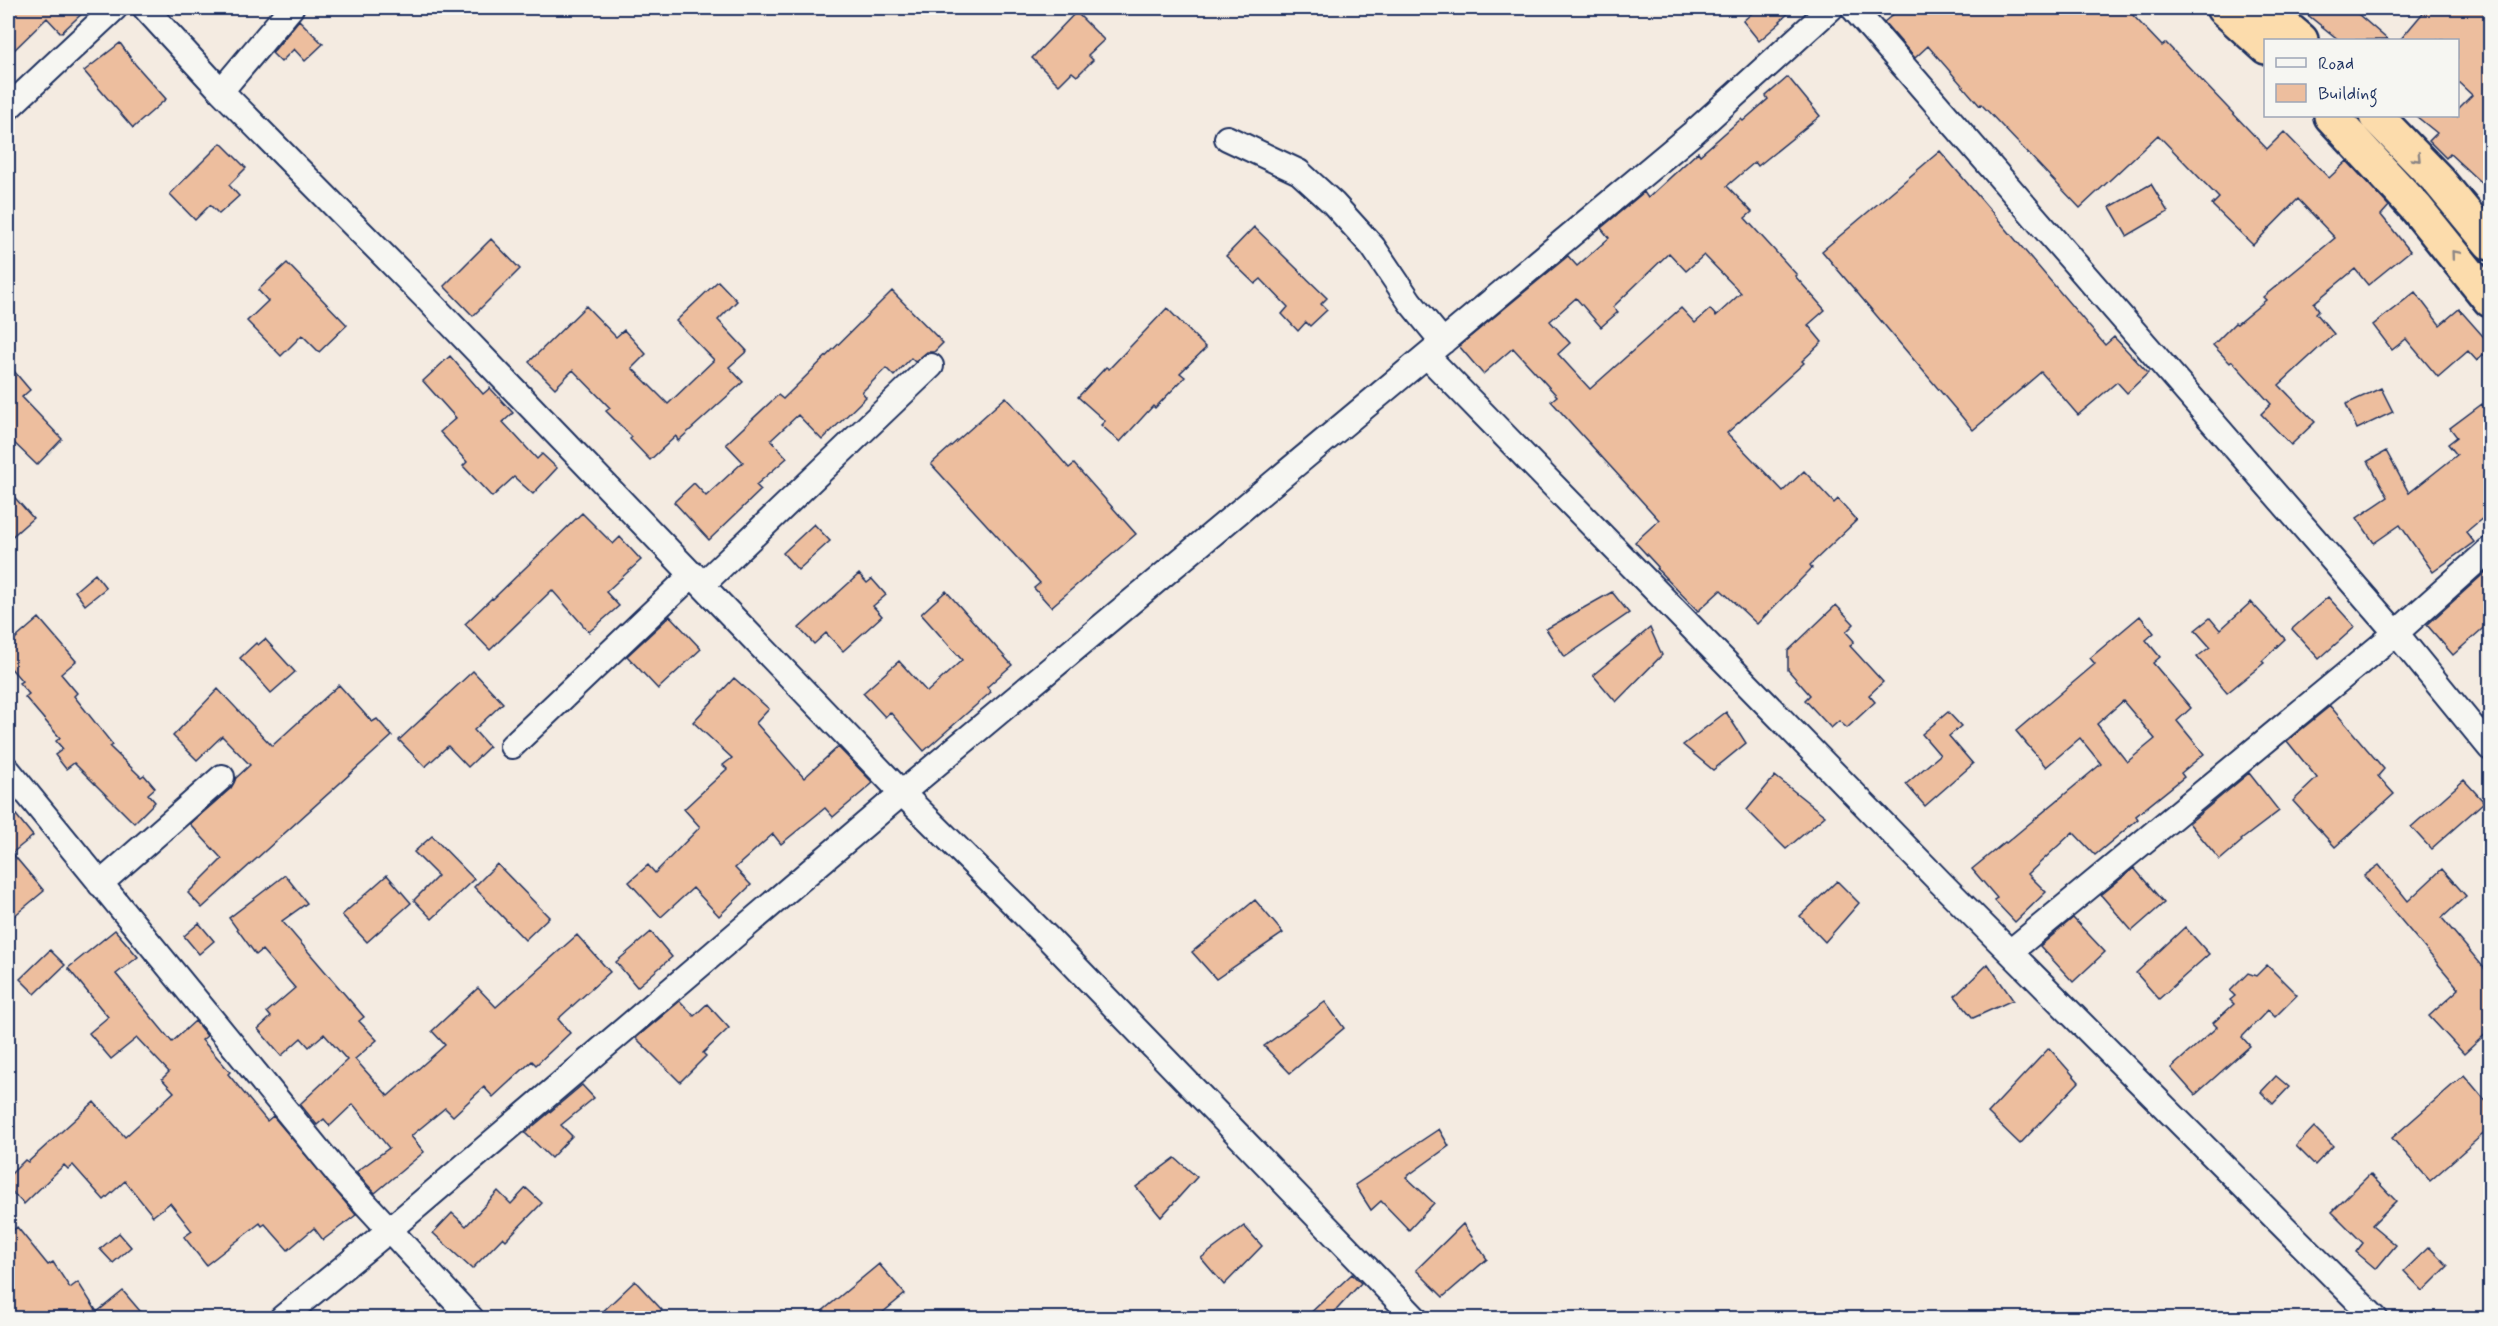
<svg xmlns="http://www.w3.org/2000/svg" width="2498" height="1326" viewBox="0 0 2498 1326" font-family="Mynerve,sans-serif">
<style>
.building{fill:#edbe9e;stroke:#1b2f5e;stroke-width:1.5;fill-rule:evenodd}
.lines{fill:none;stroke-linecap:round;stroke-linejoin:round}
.street-casing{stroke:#1b2f5e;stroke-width:28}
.highway-casing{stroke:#1b2f5e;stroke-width:38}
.street{stroke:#f6f6f2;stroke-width:24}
.highway{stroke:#fcdcac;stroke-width:33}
.oneway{stroke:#8c8685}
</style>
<rect width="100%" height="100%" fill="#f4ebe1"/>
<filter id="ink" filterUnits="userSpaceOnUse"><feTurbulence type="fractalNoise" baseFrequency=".0167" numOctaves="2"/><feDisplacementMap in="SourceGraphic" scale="12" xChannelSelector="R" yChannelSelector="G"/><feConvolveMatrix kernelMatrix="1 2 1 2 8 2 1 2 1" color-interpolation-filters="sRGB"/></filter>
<g filter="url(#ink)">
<path class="building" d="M 8,8 L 88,8 L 61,33 L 47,18 L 8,56 Z
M 1758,8 L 1794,8 L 1780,21 L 1781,22 L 1759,41 L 1743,21 Z
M 1901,8 L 2126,8 L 2162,46 L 2166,43 L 2267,149 L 2284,132 L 2329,178 L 2347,161 L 2389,206 L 2381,215 L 2410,251 L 2368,285 L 2355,269 L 2314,303 L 2319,310 L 2316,313 L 2334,334 L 2279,385 L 2315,422 L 2291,445 L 2261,414 L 2271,404 L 2232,361 L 2230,363 L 2213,345 L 2235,323 L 2237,324 L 2266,300 L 2263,297 L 2335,238 L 2298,199 L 2253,245 L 2212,205 L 2219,198 L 2158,135 L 2080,208 L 1981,104 L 1980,106 L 1928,46 L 1915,58 L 1884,22 Z
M 2299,8 L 2351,8 L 2388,40 L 2339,40 Z
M 2427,8 L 2490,8 L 2490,191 L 2450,154 L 2446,158 L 2429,141 L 2437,133 L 2416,116 L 2457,116 L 2457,110 L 2472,95 L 2457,81 L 2457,40 L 2400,40 Z
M 1076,12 L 1104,40 L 1088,55 L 1093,60 L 1077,76 L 1072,72 L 1059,85 L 1032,58 Z
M 299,20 L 323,44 L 305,61 L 294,49 L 281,62 L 272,53 Z
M 120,43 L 135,64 L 166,99 L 133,128 L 84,71 Z
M 1788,77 L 1820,116 L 1758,166 L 1755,162 L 1727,186 L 1752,212 L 1745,218 L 1797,275 L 1795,276 L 1825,310 L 1808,325 L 1822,342 L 1802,361 L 1804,363 L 1727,433 L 1783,491 L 1804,471 L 1834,503 L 1838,499 L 1857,520 L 1810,565 L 1812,568 L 1757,624 L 1721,590 L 1698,611 L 1657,569 L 1658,567 L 1635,542 L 1659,520 L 1551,401 L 1557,396 L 1513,348 L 1483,374 L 1459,346 L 1568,256 L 1577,266 L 1609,238 L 1601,228 L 1644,192 L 1648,198 L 1698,152 L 1700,155 L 1741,119 L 1743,121 L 1768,99 L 1766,96 ZM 1669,253 L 1686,271 L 1704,255 L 1741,293 L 1716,316 L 1710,309 L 1695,323 L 1681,308 L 1590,389 L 1558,354 L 1570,343 L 1550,321 L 1576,298 L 1601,327 L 1618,312 L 1613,307 Z
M 221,143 L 246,168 L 229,185 L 239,196 L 219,214 L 210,205 L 195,220 L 170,194 Z
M 1940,151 L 2105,345 L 2114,337 L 2148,373 L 2127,393 L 2117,382 L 2078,415 L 2041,372 L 1973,430 L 1822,251 Z
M 2151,184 L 2168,212 L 2127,236 L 2110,207 Z
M 1254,227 L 1327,298 L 1321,304 L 1327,310 L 1310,326 L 1306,322 L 1298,331 L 1282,314 L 1288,307 L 1261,279 L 1255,284 L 1226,256 Z
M 491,239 L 520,269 L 473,316 L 444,286 Z
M 287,263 L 347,325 L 319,352 L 302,335 L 281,356 L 247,321 L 268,301 L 258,290 Z
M 718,281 L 737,301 L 718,320 L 747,351 L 729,367 L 743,382 L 678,441 L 676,436 L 650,460 L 630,439 L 632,437 L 606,411 L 610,408 L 573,370 L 555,388 L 529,362 L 586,306 L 616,337 L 624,330 L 646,354 L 632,368 L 668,404 L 714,360 L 676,321 Z
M 892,291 L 943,343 L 934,352 L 927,352 L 915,362 L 911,358 L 894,376 L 886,368 L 862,392 L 866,397 L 822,440 L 798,415 L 771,440 L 787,458 L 756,485 L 761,490 L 709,540 L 674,502 L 694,483 L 706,496 L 743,462 L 726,444 L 778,395 L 783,399 Z
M 2415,292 L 2440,325 L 2459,309 L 2490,344 L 2490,349 L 2477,361 L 2468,351 L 2438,377 L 2406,339 L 2392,350 L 2373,325 Z
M 1167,308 L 1206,348 L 1180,373 L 1185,377 L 1155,408 L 1153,406 L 1120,442 L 1101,425 L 1105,421 L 1078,397 L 1106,367 L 1109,369 Z
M 450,356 L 483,394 L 490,388 L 513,413 L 503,422 L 537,459 L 542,454 L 557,468 L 533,494 L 514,477 L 492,497 L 463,466 L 467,462 L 440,432 L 456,418 L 423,381 Z
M 8,364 L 30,390 L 22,397 L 62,439 L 37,465 L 8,437 Z
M 2381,388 L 2393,412 L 2357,429 L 2346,404 Z
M 1006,397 L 1069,468 L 1074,464 L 1136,534 L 1051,607 L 1034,588 L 1040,583 L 931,464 Z
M 2482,404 L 2490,416 L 2490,512 L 2466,532 L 2474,542 L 2433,572 L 2400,525 L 2374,543 L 2357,518 L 2388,497 L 2368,461 L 2386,451 L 2409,493 L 2457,455 L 2448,444 L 2457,437 L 2450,428 Z
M 8,490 L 33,518 L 8,540 Z
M 582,513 L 613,544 L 620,537 L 641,560 L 606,592 L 619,606 L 589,632 L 552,590 L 490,650 L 465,624 L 492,598 L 493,599 Z
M 814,524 L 830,541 L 798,570 L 783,553 Z
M 2490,568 L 2490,622 L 2453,655 L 2427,625 Z
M 95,574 L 106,588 L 85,605 L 75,591 Z
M 859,574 L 867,583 L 872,579 L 886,595 L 873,606 L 882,616 L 843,651 L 826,633 L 814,644 L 799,628 Z
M 946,591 L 1012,665 L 987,687 L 991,692 L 924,751 L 890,712 L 885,717 L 863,693 L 899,661 L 927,692 L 962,660 L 921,614 Z
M 1612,592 L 1629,613 L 1565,657 L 1546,629 Z
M 2328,597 L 2355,627 L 2319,659 L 2292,629 Z
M 2251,602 L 2285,639 L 2262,661 L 2264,663 L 2227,693 L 2197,657 L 2210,647 L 2195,630 L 2210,618 L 2220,630 Z
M 1836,605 L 1854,624 L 1846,632 L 1854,641 L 1850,646 L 1883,682 L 1869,695 L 1875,702 L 1847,728 L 1839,721 L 1831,728 L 1805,700 L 1810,695 L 1788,670 L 1788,651 Z
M 670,616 L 701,649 L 658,689 L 627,656 Z
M 2140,616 L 2154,633 L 2146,640 L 2160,657 L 2153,663 L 2191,708 L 2177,721 L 2204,754 L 2181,773 L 2184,777 L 2136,816 L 2138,819 L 2095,855 L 2073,832 L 2028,874 L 2046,892 L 2015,922 L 1994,900 L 1997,898 L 1972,869 L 2005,842 L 2006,843 L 2101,764 L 2080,738 L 2046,767 L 2016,731 L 2095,664 L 2090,658 ZM 2123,701 L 2155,739 L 2127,762 L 2097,724 Z
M 39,618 L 76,661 L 61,674 L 77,693 L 74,696 L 113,745 L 110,747 L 141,777 L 144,775 L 155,788 L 148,794 L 155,802 L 134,823 L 74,763 L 66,769 L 55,755 L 63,749 L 56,741 L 60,738 L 25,697 L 29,694 L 19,683 L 22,681 L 8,665 L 8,645 Z
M 1650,628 L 1662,655 L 1616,702 L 1593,675 Z
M 265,639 L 295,672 L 271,693 L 240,658 L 256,643 L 258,645 Z
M 473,671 L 503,703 L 474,730 L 489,747 L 468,767 L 448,746 L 425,767 L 399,740 Z
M 734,678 L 769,709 L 756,723 L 804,778 L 838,747 L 873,783 L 833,817 L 825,808 L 781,844 L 773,834 L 735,868 L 751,885 L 719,916 L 693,888 L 661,917 L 629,882 L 648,865 L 655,873 L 700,827 L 684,809 L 727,769 L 723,765 L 732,758 L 693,722 Z
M 339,685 L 372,722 L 377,719 L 392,736 L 202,908 L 188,893 L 222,859 L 190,824 L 231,788 L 236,778 L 250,765 L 222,736 L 197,760 L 173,736 L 218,689 L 272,746 Z
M 2330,706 L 2384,769 L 2378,776 L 2394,794 L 2335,847 L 2293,801 L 2317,778 L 2287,741 Z
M 1726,712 L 1746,743 L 1713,770 L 1683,745 Z
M 1948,712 L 1961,726 L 1949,736 L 1973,764 L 1925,806 L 1906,784 L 1940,755 L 1922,734 Z
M 2249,773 L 2279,811 L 2241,840 L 2242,841 L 2220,860 L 2189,823 Z
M 1775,776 L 1825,816 L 1786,849 L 1747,810 Z
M 2464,780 L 2484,802 L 2431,849 L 2411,827 Z
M 8,805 L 33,836 L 12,853 L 44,891 L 8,921 Z
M 432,836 L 474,879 L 432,919 L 414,900 L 438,876 L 414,852 Z
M 497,864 L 549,917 L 525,940 L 474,887 Z
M 2379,865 L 2408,901 L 2442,869 L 2466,896 L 2442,918 L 2490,975 L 2490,1030 L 2464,1054 L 2429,1016 L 2459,989 L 2364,876 Z
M 2134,868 L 2164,903 L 2132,931 L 2101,895 Z
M 285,875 L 307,903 L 282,921 L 364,1017 L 359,1021 L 377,1040 L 355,1059 L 388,1096 L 445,1045 L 432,1031 L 478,988 L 496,1007 L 577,935 L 610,972 L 558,1019 L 570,1033 L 536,1065 L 532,1061 L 493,1097 L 484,1087 L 453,1116 L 445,1108 L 411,1136 L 424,1152 L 375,1193 L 356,1172 L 389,1148 L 353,1104 L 330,1126 L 324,1119 L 317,1125 L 300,1104 L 347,1060 L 324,1034 L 309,1047 L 301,1038 L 281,1056 L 258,1029 L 271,1017 L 267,1012 L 295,988 L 262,950 L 256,955 L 229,918 Z
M 387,875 L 411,903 L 367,942 L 342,915 Z
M 1837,881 L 1859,903 L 1825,942 L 1800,916 Z
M 1255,900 L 1283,933 L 1216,979 L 1192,952 Z
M 2073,918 L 2105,952 L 2073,982 L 2040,946 Z
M 199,923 L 214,941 L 199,954 L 184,936 Z
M 2185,927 L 2209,954 L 2159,999 L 2136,973 Z
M 115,930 L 138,957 L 116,974 L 172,1042 L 195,1021 L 207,1036 L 202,1040 L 230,1072 L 228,1074 L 267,1121 L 273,1116 L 356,1215 L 323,1240 L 314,1228 L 288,1250 L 265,1224 L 262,1226 L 260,1223 L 206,1265 L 184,1237 L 192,1231 L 170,1203 L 153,1216 L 125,1181 L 104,1200 L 73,1165 L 68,1169 L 64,1165 L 24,1204 L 8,1188 L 8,1177 L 25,1160 L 28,1162 L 94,1102 L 125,1137 L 174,1092 L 162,1079 L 169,1072 L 137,1038 L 111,1059 L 89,1033 L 108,1017 L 68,968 Z
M 651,932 L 672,957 L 637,987 L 616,962 Z
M 50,950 L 65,965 L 35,994 L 20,979 Z
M 1988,964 L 2013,1000 L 1973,1018 L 1955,996 Z
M 2267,965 L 2297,995 L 2275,1017 L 2268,1010 L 2242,1037 L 2250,1046 L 2195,1095 L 2171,1068 L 2217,1027 L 2213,1023 L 2234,1004 L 2230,1000 L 2235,996 L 2230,991 L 2248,973 L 2256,976 Z
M 680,1001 L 694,1016 L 707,1004 L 729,1028 L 703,1053 L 706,1056 L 680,1082 L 636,1038 Z
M 1325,1002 L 1344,1028 L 1290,1073 L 1264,1046 Z
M 2049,1048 L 2079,1082 L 2020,1144 L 1988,1113 Z
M 2464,1075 L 2490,1106 L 2490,1128 L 2430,1181 L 2392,1138 Z
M 2276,1076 L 2289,1087 L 2273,1104 L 2261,1092 Z
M 582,1085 L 594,1098 L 561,1125 L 572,1136 L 551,1158 L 525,1133 Z
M 2314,1127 L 2333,1146 L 2315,1165 L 2296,1146 Z
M 1439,1129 L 1449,1146 L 1406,1177 L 1434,1203 L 1409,1230 L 1381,1201 L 1371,1210 L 1355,1185 Z
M 1175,1158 L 1197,1177 L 1161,1217 L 1136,1187 Z
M 2370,1174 L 2396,1201 L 2372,1225 L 2396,1245 L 2376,1269 L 2356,1252 L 2363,1243 L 2332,1212 Z
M 526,1188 L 542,1203 L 506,1240 L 503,1237 L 472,1269 L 433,1233 L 452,1213 L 466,1226 L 498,1191 L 511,1204 Z
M 1463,1224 L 1487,1259 L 1443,1297 L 1416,1270 Z
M 1244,1226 L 1262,1246 L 1224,1285 L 1201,1258 Z
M 17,1227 L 48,1265 L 53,1262 L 70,1288 L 78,1282 L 97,1312 L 123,1291 L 146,1318 L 8,1318 L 8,1313 L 14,1308 L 8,1297 L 8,1235 Z
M 119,1233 L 131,1247 L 113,1263 L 100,1249 Z
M 2429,1247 L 2448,1266 L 2423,1291 L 2404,1271 Z
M 879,1264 L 905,1294 L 876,1318 L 814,1318 Z
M 1352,1274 L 1361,1283 L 1329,1318 L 1305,1318 Z
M 635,1281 L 662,1310 L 653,1318 L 596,1318 Z"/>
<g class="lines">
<g class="street-casing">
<path id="street" d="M 145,8 L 221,91 L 424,296 L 902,793 L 1048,938 L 1415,1318
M 1853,8 L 2396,633 L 2490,748
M 221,91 L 291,8
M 8,108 L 115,8
M 1227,138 L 1299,172 L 1333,203 L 1373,247 L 1410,302 L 1443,342
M 1427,356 L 1941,883 L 2375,1318
M 703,584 L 931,366
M 512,746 L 693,574
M 8,770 L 339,1175 L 471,1318
M 100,884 L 222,777
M 2010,952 L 2396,633 L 2490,549
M 282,1318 L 388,1231 L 902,793 L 1693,133 L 1831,8"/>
</g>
<g class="highway-casing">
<path id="highway" d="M 2223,8 L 2266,47
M 2263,8 L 2301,40
M 2331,116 L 2417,209 L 2490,300
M 2376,116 L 2438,180 L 2490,243"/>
</g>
<use href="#street" class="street"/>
<use href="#highway" class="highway"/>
</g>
<defs><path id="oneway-chevron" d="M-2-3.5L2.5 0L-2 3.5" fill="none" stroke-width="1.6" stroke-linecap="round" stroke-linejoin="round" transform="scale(1.5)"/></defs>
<g class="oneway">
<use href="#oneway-chevron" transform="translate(2417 158) rotate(46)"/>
<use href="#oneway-chevron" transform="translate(2455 254) rotate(-130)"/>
</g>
</g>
<rect width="2498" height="1326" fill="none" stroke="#f6f6f2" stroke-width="30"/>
<rect x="15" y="15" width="2468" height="1296" fill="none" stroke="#1b2f5e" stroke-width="2" filter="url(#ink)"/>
<rect x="2264" y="39" width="195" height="78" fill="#f6f6f2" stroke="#9ea6b7" stroke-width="1.5"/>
<rect x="2276" y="58" width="30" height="9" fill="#f6f6f2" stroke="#9ea6b7" stroke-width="1.5"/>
<text x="2318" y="69" font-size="18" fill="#1b2f5e">Road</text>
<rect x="2276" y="84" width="30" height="18" fill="#edbe9e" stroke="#9ea6b7" stroke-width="1.5"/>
<text x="2318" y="99" font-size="18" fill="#1b2f5e">Building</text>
</svg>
